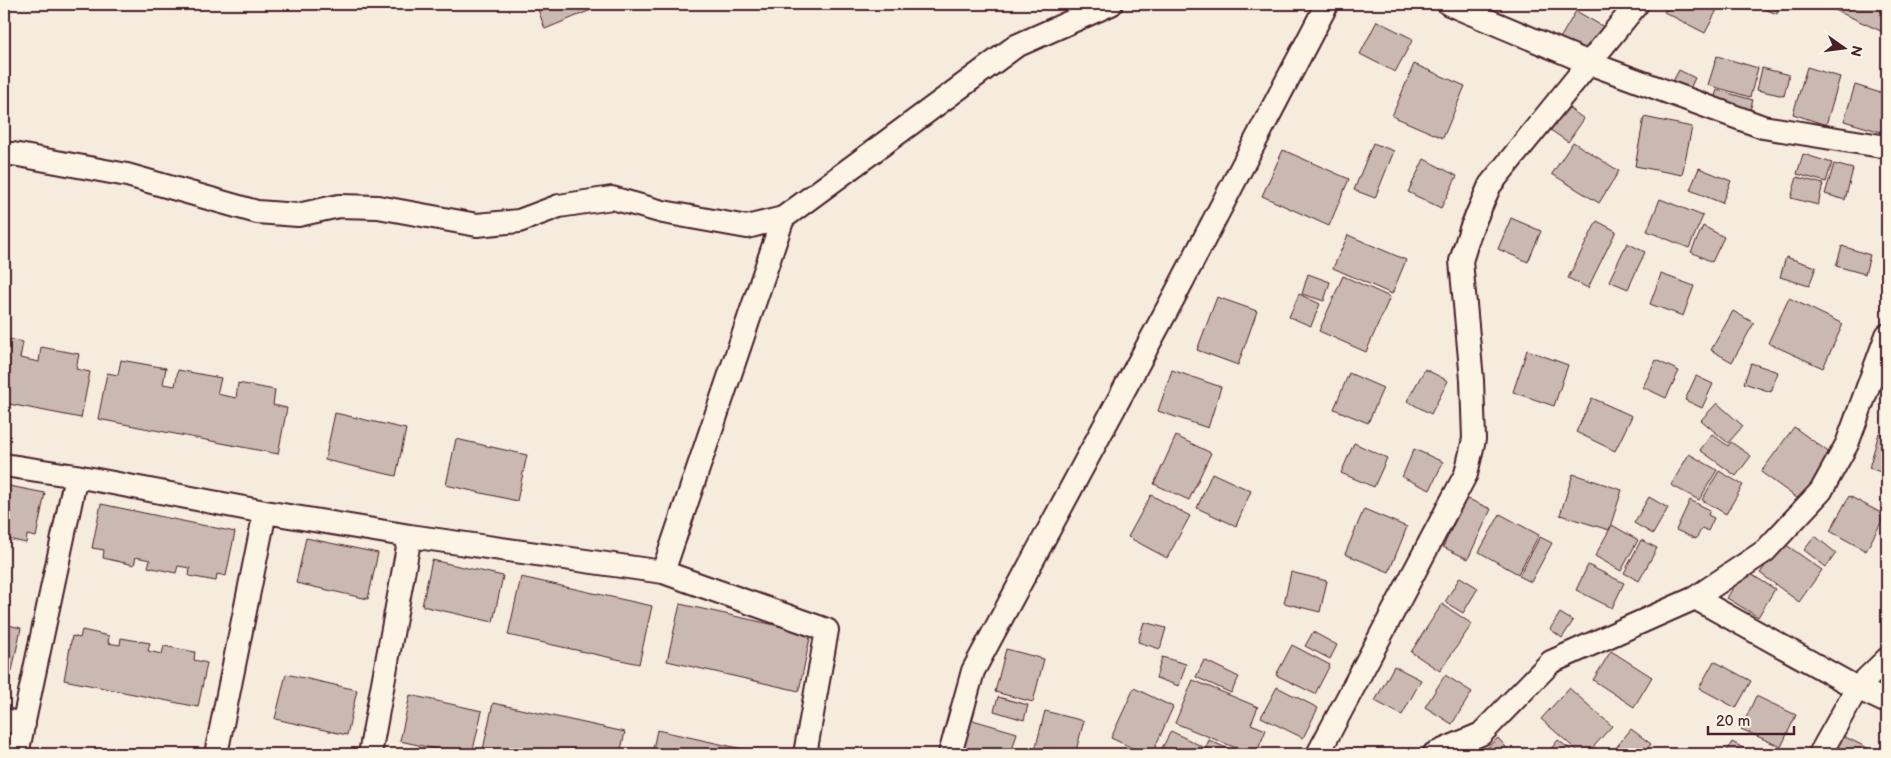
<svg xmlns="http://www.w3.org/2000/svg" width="1891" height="758" viewBox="0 0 1891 758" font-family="'Balsamiq Sans',sans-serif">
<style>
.building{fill:#cab9b1;stroke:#4a1f2b}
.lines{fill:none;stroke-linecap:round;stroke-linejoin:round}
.minor-casing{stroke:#4a1f2b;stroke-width:26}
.minor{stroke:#fcf5e5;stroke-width:22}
</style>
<rect width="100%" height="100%" fill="#f5ecde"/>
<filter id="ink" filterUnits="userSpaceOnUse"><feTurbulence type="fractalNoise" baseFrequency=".02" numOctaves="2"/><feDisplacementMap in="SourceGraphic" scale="10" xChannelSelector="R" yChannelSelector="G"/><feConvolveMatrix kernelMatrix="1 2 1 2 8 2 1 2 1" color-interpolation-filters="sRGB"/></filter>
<g filter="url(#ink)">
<path class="building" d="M 536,4 L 595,4 L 596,8 L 545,29 Z
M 1596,4 L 1609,4 L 1606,9 Z
M 1669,4 L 1720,4 L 1705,33 L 1664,12 Z
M 1752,4 L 1781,4 L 1777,14 Z
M 1835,4 L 1887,4 L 1887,28 L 1885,33 L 1833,9 Z
M 1576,11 L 1604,27 L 1587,57 L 1559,40 Z
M 1377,21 L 1413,39 L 1395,72 L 1360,54 Z
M 1717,56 L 1758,68 L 1750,97 L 1708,85 Z
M 1414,64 L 1465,86 L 1443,138 L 1392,116 Z
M 1807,67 L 1840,77 L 1826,125 L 1793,114 Z
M 1762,68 L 1789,75 L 1784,96 L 1757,90 Z
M 1679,70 L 1695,78 L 1687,95 L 1670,87 Z
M 1855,85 L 1887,95 L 1887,110 L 1881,132 L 1844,121 Z
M 1717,90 L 1753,100 L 1749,114 L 1712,105 Z
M 1565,105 L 1584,119 L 1568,142 L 1549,129 Z
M 1644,117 L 1692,127 L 1682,175 L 1635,166 Z
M 1573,142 L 1619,171 L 1599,203 L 1552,174 Z
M 1373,143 L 1394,151 L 1375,198 L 1354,190 Z
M 1283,150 L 1349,179 L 1329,226 L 1262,196 Z
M 1803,154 L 1832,163 L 1826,182 L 1797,174 Z
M 1424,159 L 1457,176 L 1441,208 L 1408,192 Z
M 1834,164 L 1853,169 L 1845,200 L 1825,194 Z
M 1699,168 L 1731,181 L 1722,203 L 1690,190 Z
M 1797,177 L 1823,184 L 1818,205 L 1791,198 Z
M 1660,199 L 1703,216 L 1689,248 L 1647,231 Z
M 1511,218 L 1541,231 L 1528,262 L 1498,249 Z
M 1597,221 L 1616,231 L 1588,288 L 1568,278 Z
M 1703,226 L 1724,237 L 1712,262 L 1691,252 Z
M 1348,235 L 1406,260 L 1392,294 L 1333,268 Z
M 1627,243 L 1645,252 L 1628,289 L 1609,281 Z
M 1842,246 L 1870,255 L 1865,274 L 1836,266 Z
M 1786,257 L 1816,267 L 1809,286 L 1780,277 Z
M 1308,274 L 1330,282 L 1324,301 L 1302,294 Z
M 1661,274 L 1694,286 L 1683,316 L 1650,304 Z
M 1343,276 L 1390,297 L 1366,352 L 1319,331 Z
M 1299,294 L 1320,304 L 1311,326 L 1289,317 Z
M 1217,297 L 1257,311 L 1238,365 L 1197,350 Z
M 1789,298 L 1843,324 L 1823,368 L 1768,343 Z
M 1733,311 L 1754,323 L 1732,362 L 1711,350 Z
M 4,338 L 23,342 L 20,358 L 39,362 L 41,347 L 79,354 L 76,369 L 90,372 L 81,418 L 4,403 Z
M 1527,350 L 1568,365 L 1554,406 L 1513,392 Z
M 121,360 L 166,368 L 163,384 L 175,386 L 178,370 L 221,378 L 217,394 L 236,398 L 238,383 L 275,390 L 273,405 L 287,408 L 278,454 L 98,419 L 107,373 L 118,375 Z
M 1656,360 L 1679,371 L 1666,398 L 1643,387 Z
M 1751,363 L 1778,372 L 1771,392 L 1744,383 Z
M 1425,369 L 1448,381 L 1431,414 L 1407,401 Z
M 1172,370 L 1221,387 L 1208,428 L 1158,411 Z
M 1349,373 L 1383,388 L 1368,423 L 1334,409 Z
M 1696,376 L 1713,384 L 1702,408 L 1685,400 Z
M 1592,398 L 1632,416 L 1615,451 L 1576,432 Z
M 1717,403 L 1743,426 L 1728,443 L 1701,420 Z
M 335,413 L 406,429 L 396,476 L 325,460 Z
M 1794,427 L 1834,456 L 1801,501 L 1761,472 Z
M 1879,433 L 1887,436 L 1887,474 L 1869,468 Z
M 1712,434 L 1728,446 L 1731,442 L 1751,456 L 1736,476 L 1700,450 Z
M 1176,436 L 1211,453 L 1189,500 L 1154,484 Z
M 456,439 L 527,455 L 517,501 L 446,485 Z
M 1354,443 L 1387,458 L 1374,487 L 1341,473 Z
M 1414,449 L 1443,462 L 1430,490 L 1402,477 Z
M 1689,454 L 1717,470 L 1699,500 L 1671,485 Z
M 1719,471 L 1743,485 L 1726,514 L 1702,500 Z
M 1212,473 L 1251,491 L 1236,526 L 1197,508 Z
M 1573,474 L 1622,490 L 1609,530 L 1560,515 Z
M 4,485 L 45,493 L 36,537 L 27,535 L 26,543 L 4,538 Z
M 1151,495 L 1190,516 L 1167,558 L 1128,537 Z
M 1849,496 L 1885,515 L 1866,551 L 1830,531 Z
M 1649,497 L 1668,508 L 1653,534 L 1634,523 Z
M 1466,498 L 1491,509 L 1468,559 L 1443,547 Z
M 1690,500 L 1710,510 L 1708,515 L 1714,518 L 1708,531 L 1702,528 L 1696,539 L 1676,530 Z
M 101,504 L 235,532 L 226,576 L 217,574 L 216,581 L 189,576 L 190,568 L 178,566 L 176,573 L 148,567 L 150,560 L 136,557 L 134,565 L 103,558 L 104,550 L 92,548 Z
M 1364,509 L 1407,527 L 1389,572 L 1345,554 Z
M 1500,514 L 1539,535 L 1518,574 L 1479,552 Z
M 1612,525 L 1638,540 L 1621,571 L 1595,556 Z
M 1815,536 L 1836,553 L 1826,567 L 1804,550 Z
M 1540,537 L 1552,543 L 1531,582 L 1519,576 Z
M 306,538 L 378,553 L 368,599 L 296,583 Z
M 1641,540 L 1657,548 L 1639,581 L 1624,573 Z
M 1782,542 L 1822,570 L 1799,602 L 1760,573 Z
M 432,560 L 503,576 L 493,622 L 422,606 Z
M 1588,565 L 1624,583 L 1612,608 L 1576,590 Z
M 1744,570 L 1775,589 L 1758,617 L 1727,598 Z
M 1291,572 L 1327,581 L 1320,612 L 1284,603 Z
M 521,577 L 652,606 L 639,664 L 508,635 Z
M 1460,577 L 1478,588 L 1463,613 L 1445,602 Z
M 680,604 L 811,633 L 799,691 L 667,661 Z
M 1442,604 L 1472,624 L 1440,671 L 1411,652 Z
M 1560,613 L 1573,621 L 1562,638 L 1550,629 Z
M 4,616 L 10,617 L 8,625 L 21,628 L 12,671 L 4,670 Z
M 1144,622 L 1166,628 L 1160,649 L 1138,642 Z
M 82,630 L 109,636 L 108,643 L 120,645 L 121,638 L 150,643 L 148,651 L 162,654 L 164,646 L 195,652 L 194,660 L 207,663 L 198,707 L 64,680 L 72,636 L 80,638 Z
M 1313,632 L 1337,645 L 1330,659 L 1305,646 Z
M 1292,645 L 1330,665 L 1315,694 L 1276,675 Z
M 1006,649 L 1044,659 L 1033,702 L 995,692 Z
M 1611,651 L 1652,677 L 1634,707 L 1593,680 Z
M 1162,657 L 1186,664 L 1179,686 L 1156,678 Z
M 1204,660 L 1239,677 L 1231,693 L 1196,677 Z
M 1714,661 L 1751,681 L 1736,708 L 1699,688 Z
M 1394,666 L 1421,680 L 1402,715 L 1375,701 Z
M 286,674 L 357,690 L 347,735 L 275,719 Z
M 1445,675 L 1472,692 L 1452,724 L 1425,707 Z
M 1193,680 L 1258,707 L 1251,724 L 1266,730 L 1256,754 L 1251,754 L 1175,723 Z
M 1277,687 L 1318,708 L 1303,738 L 1261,717 Z
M 1134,688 L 1173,707 L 1152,754 L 1145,754 L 1111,738 Z
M 1569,688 L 1612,726 L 1587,754 L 1581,754 L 1541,719 Z
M 410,695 L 482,711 L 472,754 L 459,754 L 400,741 Z
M 1756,696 L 1796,715 L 1781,747 L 1741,729 Z
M 998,697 L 1028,705 L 1024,720 L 994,711 Z
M 493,703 L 625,732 L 620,754 L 482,754 Z
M 1045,711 L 1084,721 L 1075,754 L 1034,754 Z
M 966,718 L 1017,733 L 1011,754 L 956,754 Z
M 1631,729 L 1651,744 L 1643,754 L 1611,754 Z
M 657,730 L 765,754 L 652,754 Z
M 1171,731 L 1203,747 L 1199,754 L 1159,754 Z
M 1841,735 L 1880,754 L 1832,754 Z
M 1498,738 L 1512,754 L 1480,754 Z
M 1209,740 L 1239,754 L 1203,754 Z
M 1558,740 L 1576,754 L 1547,754 Z
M 1732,742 L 1749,751 L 1747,754 L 1725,754 Z"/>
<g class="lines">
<g class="minor-casing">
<path id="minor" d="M 1449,4 L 1589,63 L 1763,127 L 1887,147
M 4,155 L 13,154 L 127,175 L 257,212 L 298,215 L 339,206 L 378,207 L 477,225 L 519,221 L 559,206 L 612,198 L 663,212 L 747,227 L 783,218 L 1016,46 L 1111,4
M 4,465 L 76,476 L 265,512 L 410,536 L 663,572 L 827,630 L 805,754
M 663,572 L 783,218
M 1695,598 L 1857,688 L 1887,702
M 4,720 L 24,724
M 17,754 L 76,476
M 216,754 L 265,512
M 370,754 L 410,536
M 950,754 L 973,671 L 1176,293 L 1327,4
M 1318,754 L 1466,474 L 1474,439 L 1472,380 L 1461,261 L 1471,229 L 1490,185 L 1637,4
M 1434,754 L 1481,734 L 1551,662 L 1695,598 L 1765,551 L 1821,491 L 1847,444 L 1887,335
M 1820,754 L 1857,688 L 1887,659"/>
</g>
<use href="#minor" class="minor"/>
</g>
</g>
<rect width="1891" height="758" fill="none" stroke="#fcf5e5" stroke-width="20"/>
<rect x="10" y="10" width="1871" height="738" fill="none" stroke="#4a1f2b" stroke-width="2" filter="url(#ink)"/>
<g transform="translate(1844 48) rotate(104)" stroke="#fcf5e5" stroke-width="4" paint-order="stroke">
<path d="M0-4L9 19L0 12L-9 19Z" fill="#4a1f2b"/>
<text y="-8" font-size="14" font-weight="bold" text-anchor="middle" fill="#4a1f2b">N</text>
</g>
<path d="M1708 726v8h86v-8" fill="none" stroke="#4a1f2b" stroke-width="2.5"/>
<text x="1716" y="726" font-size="15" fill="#4a1f2b" stroke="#fcf5e5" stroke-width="4" paint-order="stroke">20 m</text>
</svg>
